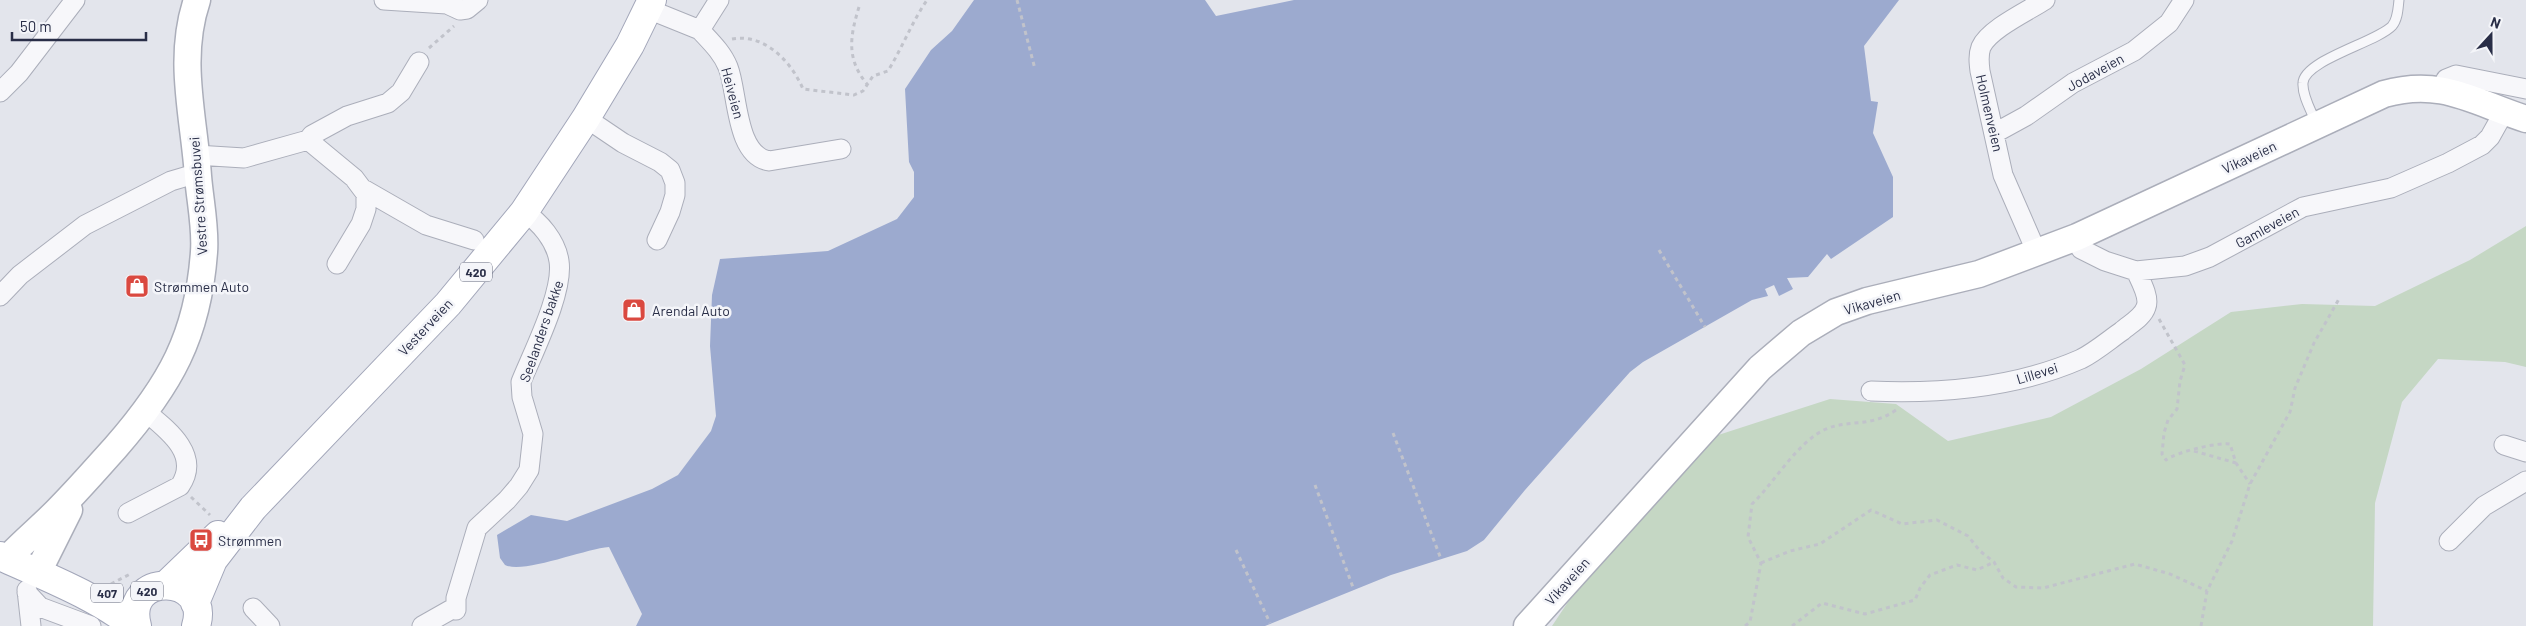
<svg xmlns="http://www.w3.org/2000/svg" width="2526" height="626" viewBox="0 0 2526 626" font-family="Barlow,sans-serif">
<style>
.green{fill:#c5d7c4}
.water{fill:#9caacf}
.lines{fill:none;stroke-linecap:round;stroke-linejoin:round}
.lane-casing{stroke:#abaeba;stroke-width:11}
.street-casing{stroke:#abaeba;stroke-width:21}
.secondary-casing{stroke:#abaeba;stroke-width:29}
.primary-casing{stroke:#a2a6b9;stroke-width:30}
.path{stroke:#c1c3cb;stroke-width:3;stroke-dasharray:4 4;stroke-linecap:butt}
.lane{stroke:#f7f7fa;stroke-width:9}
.street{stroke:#f7f7fa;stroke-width:19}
.secondary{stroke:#fff;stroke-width:26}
.primary{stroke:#fff;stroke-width:28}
.labels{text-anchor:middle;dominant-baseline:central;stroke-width:5;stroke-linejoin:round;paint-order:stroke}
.shield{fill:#f4f5f9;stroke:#666a7c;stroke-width:1}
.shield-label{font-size:12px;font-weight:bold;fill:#292e47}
.street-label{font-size:14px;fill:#292e47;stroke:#f4f5f9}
.poi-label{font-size:14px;fill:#292e47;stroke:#f4f5f9;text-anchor:start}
</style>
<rect width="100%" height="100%" fill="#e3e5ec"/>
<path class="green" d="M 2526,226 L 2526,367 L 2505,362 L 2438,359 L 2402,402 L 2375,503 L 2373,626 L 1552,626 L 1574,593 L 1709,438 L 1830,399 L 1896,404 L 1948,441 L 2051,417 L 2141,369 L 2231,312 L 2302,304 L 2375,306 L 2470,260 Z"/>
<path class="water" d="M 974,0 L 1205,0 L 1216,16 L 1294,0 L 1899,0 L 1864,46 L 1871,101 L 1878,102 L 1873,133 L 1893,177 L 1893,217 L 1831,259 L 1827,254 L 1808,277 L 1787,278 L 1793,289 L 1779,296 L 1774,285 L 1765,289 L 1768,296 L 1752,300 L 1643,362 L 1630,372 L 1525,490 L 1484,540 L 1467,551 L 1391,575 L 1265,626 L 636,626 L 642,614 L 609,547 C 584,549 524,574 505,565 L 500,558 L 497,535 L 531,515 L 567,521 L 652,489 L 678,475 L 711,431 L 716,416 L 710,346 L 712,295 L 720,259 L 828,251 L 897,219 L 914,197 L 914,172 L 909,162 L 905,89 L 931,50 L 952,31 Z"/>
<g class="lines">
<g class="lane-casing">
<path id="lane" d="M 2316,123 C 2312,112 2302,96 2303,83 C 2304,60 2377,42 2392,26 C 2398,19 2398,8 2399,0"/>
</g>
<g class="street-casing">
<path id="street" d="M 384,0 L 447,4 L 460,10 L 467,9 L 478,0
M 648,9 L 700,30 L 719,0
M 700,30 C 710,41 722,52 728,67 C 738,92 735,155 769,161 L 841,149
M 2442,90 L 2446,79 L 2456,75 L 2526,89
M 0,92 L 19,73 L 75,0
M 586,118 L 623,143 L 660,162 L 670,170 L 675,183 L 675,195 L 670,212 L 657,240
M 1995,133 L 2026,116 L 2073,83 L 2134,51 L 2169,23 L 2184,0
M 308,140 L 312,135 L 347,116 L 388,103 L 401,92 L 419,62
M 196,155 L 244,158 L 308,140 L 354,178 L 366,194 L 366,209 L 361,224 L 337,264
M 365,190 L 426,225 L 474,240
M 2077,237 L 2081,249 L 2105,261 L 2136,271 L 2185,266 L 2210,257 L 2303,207 L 2391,188 L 2448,163 L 2482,145 L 2490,137 L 2504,112
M 2037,253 L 2003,175 L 1980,71 C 1979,63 1978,55 1981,47 C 1989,29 2028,11 2045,0
M 0,296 L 20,275 L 85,225 L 171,181 L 198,173
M 1871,391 C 1941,394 2015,388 2081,359 C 2095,352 2109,340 2122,331 C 2130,324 2143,317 2146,307 C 2150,297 2140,280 2136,271
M 2504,445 L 2526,452
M 128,513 L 180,486 C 201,455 168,430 146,412
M 2449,541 L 2484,506 L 2526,481
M 27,590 L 31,626
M 27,593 L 40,607 L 91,626
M 253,608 L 270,626
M 422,626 L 452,609 L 456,610 L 456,598 L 477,528 L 507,500 L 519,486 L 529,470 L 533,434 L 522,397 L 521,382 C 533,352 564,292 559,261 C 556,241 540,222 524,212"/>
</g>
<g class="secondary-casing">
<path id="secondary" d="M 7,559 C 23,542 40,528 56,512 C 77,491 96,469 115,448 C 170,385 198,336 204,252 C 206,228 200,201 198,176 C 194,117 177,59 197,0
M 38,572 L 69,510
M 1527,626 L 1760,368 L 1801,333 L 1836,312 L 1867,301 L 1979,274 L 2077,237 L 2384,94 C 2442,78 2473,102 2526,119"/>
</g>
<g class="primary-casing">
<path id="primary" d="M 0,556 C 46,577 94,595 134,626
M 167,584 L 218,535
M 195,603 L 213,560 L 253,508 L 448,304 L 524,212 L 586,118 L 630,45 L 652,0
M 137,626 C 122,570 212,574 196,626"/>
</g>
<path class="path" d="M 1017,0 L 1035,69
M 859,7 C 850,36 846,59 867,84
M 732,39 C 764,33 791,61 803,89 L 854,95 L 863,91 L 873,76 L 888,71 C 902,48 912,22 927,0
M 429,48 L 454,26
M 1659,250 L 1705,327
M 2159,319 L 2185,365 L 2180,381 L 2177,409 L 2168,420 L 2164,433 L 2162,454 L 2166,460 C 2176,452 2218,442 2230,444 L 2236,463 L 2250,484
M 1393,433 L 1441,559
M 2194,451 L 2236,463
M 1315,485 L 1354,590
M 191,497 L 210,515
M 1236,550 L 1270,623
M 1761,563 L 1790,551 L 1820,544 L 1871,510 L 1902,524 L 1937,520 L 1968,536 L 1980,551 L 1994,562 L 2003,578 L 2016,587 L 2043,588 L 2135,564 L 2170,574 L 2207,591
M 111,584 L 132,573
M 1745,626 L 1750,622 L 1761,563 L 1748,537 L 1752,504 C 1775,482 1797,442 1826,429 C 1850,419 1870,428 1896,410
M 1792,626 L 1822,603 L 1865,614 L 1915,600 L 1920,588 L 1930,575 L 1957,565 L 1977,570 L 1994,562
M 2201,626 L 2207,591 L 2232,541 L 2250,484 L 2290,412 L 2295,388 L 2314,343 L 2339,299"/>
<use href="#lane" class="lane"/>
<use href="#street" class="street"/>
<use href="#secondary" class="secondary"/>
<use href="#primary" class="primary"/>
</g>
<defs>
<g id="shop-square" transform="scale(1.25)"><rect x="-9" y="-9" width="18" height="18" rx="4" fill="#da4940" stroke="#f4f5f9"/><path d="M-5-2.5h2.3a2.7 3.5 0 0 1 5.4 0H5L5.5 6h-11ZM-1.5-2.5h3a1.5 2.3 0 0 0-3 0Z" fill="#fff"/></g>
<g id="bus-square" transform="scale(1.25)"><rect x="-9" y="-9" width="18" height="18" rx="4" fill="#da4940" stroke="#f4f5f9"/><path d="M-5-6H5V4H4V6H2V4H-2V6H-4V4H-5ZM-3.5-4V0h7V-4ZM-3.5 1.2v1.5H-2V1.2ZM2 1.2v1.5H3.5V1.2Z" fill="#fff"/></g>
</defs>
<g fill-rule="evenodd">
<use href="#shop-square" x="137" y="286"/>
<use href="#shop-square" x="634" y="310"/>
<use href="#bus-square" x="201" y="540"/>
</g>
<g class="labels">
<g class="shield">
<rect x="460" y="262.5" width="32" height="19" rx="4"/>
<rect x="131" y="581.5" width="32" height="19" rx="4"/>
<rect x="91" y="583.5" width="32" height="19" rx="4"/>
</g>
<g class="shield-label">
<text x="476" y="272">420</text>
<text x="147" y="591">420</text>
<text x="107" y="593">407</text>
</g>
<g class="street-label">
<text transform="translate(2095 72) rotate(-29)">Jodaveien</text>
<text transform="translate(733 93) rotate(75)">Heiveien</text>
<text transform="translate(1990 113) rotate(77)">Holmenveien</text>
<text transform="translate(2249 157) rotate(-25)">Vikaveien</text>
<text transform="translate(198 196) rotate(-94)">Vestre Strømsbuvei</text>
<text transform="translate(2267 227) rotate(-29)">Gamleveien</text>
<text transform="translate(1872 302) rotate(-16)">Vikaveien</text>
<text transform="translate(425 327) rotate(-47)">Vesterveien</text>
<text transform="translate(541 331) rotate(-71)">Seelanders bakke</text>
<text transform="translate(2037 373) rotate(-17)">Lillevei</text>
<text transform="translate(1567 581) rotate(-48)">Vikaveien</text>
</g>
<g class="poi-label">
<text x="154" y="286">Strømmen Auto</text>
<text x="652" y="310">Arendal Auto</text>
<text x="218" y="540">Strømmen</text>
</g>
</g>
<g transform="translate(2491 35) rotate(21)" stroke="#f4f5f9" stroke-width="4" paint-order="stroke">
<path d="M0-4L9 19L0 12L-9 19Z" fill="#292e47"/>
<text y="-8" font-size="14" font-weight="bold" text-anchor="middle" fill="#292e47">N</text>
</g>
<path d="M12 32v8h134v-8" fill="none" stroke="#292e47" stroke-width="2.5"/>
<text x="20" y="32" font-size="15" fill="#292e47" stroke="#f4f5f9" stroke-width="4" paint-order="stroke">50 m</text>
</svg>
